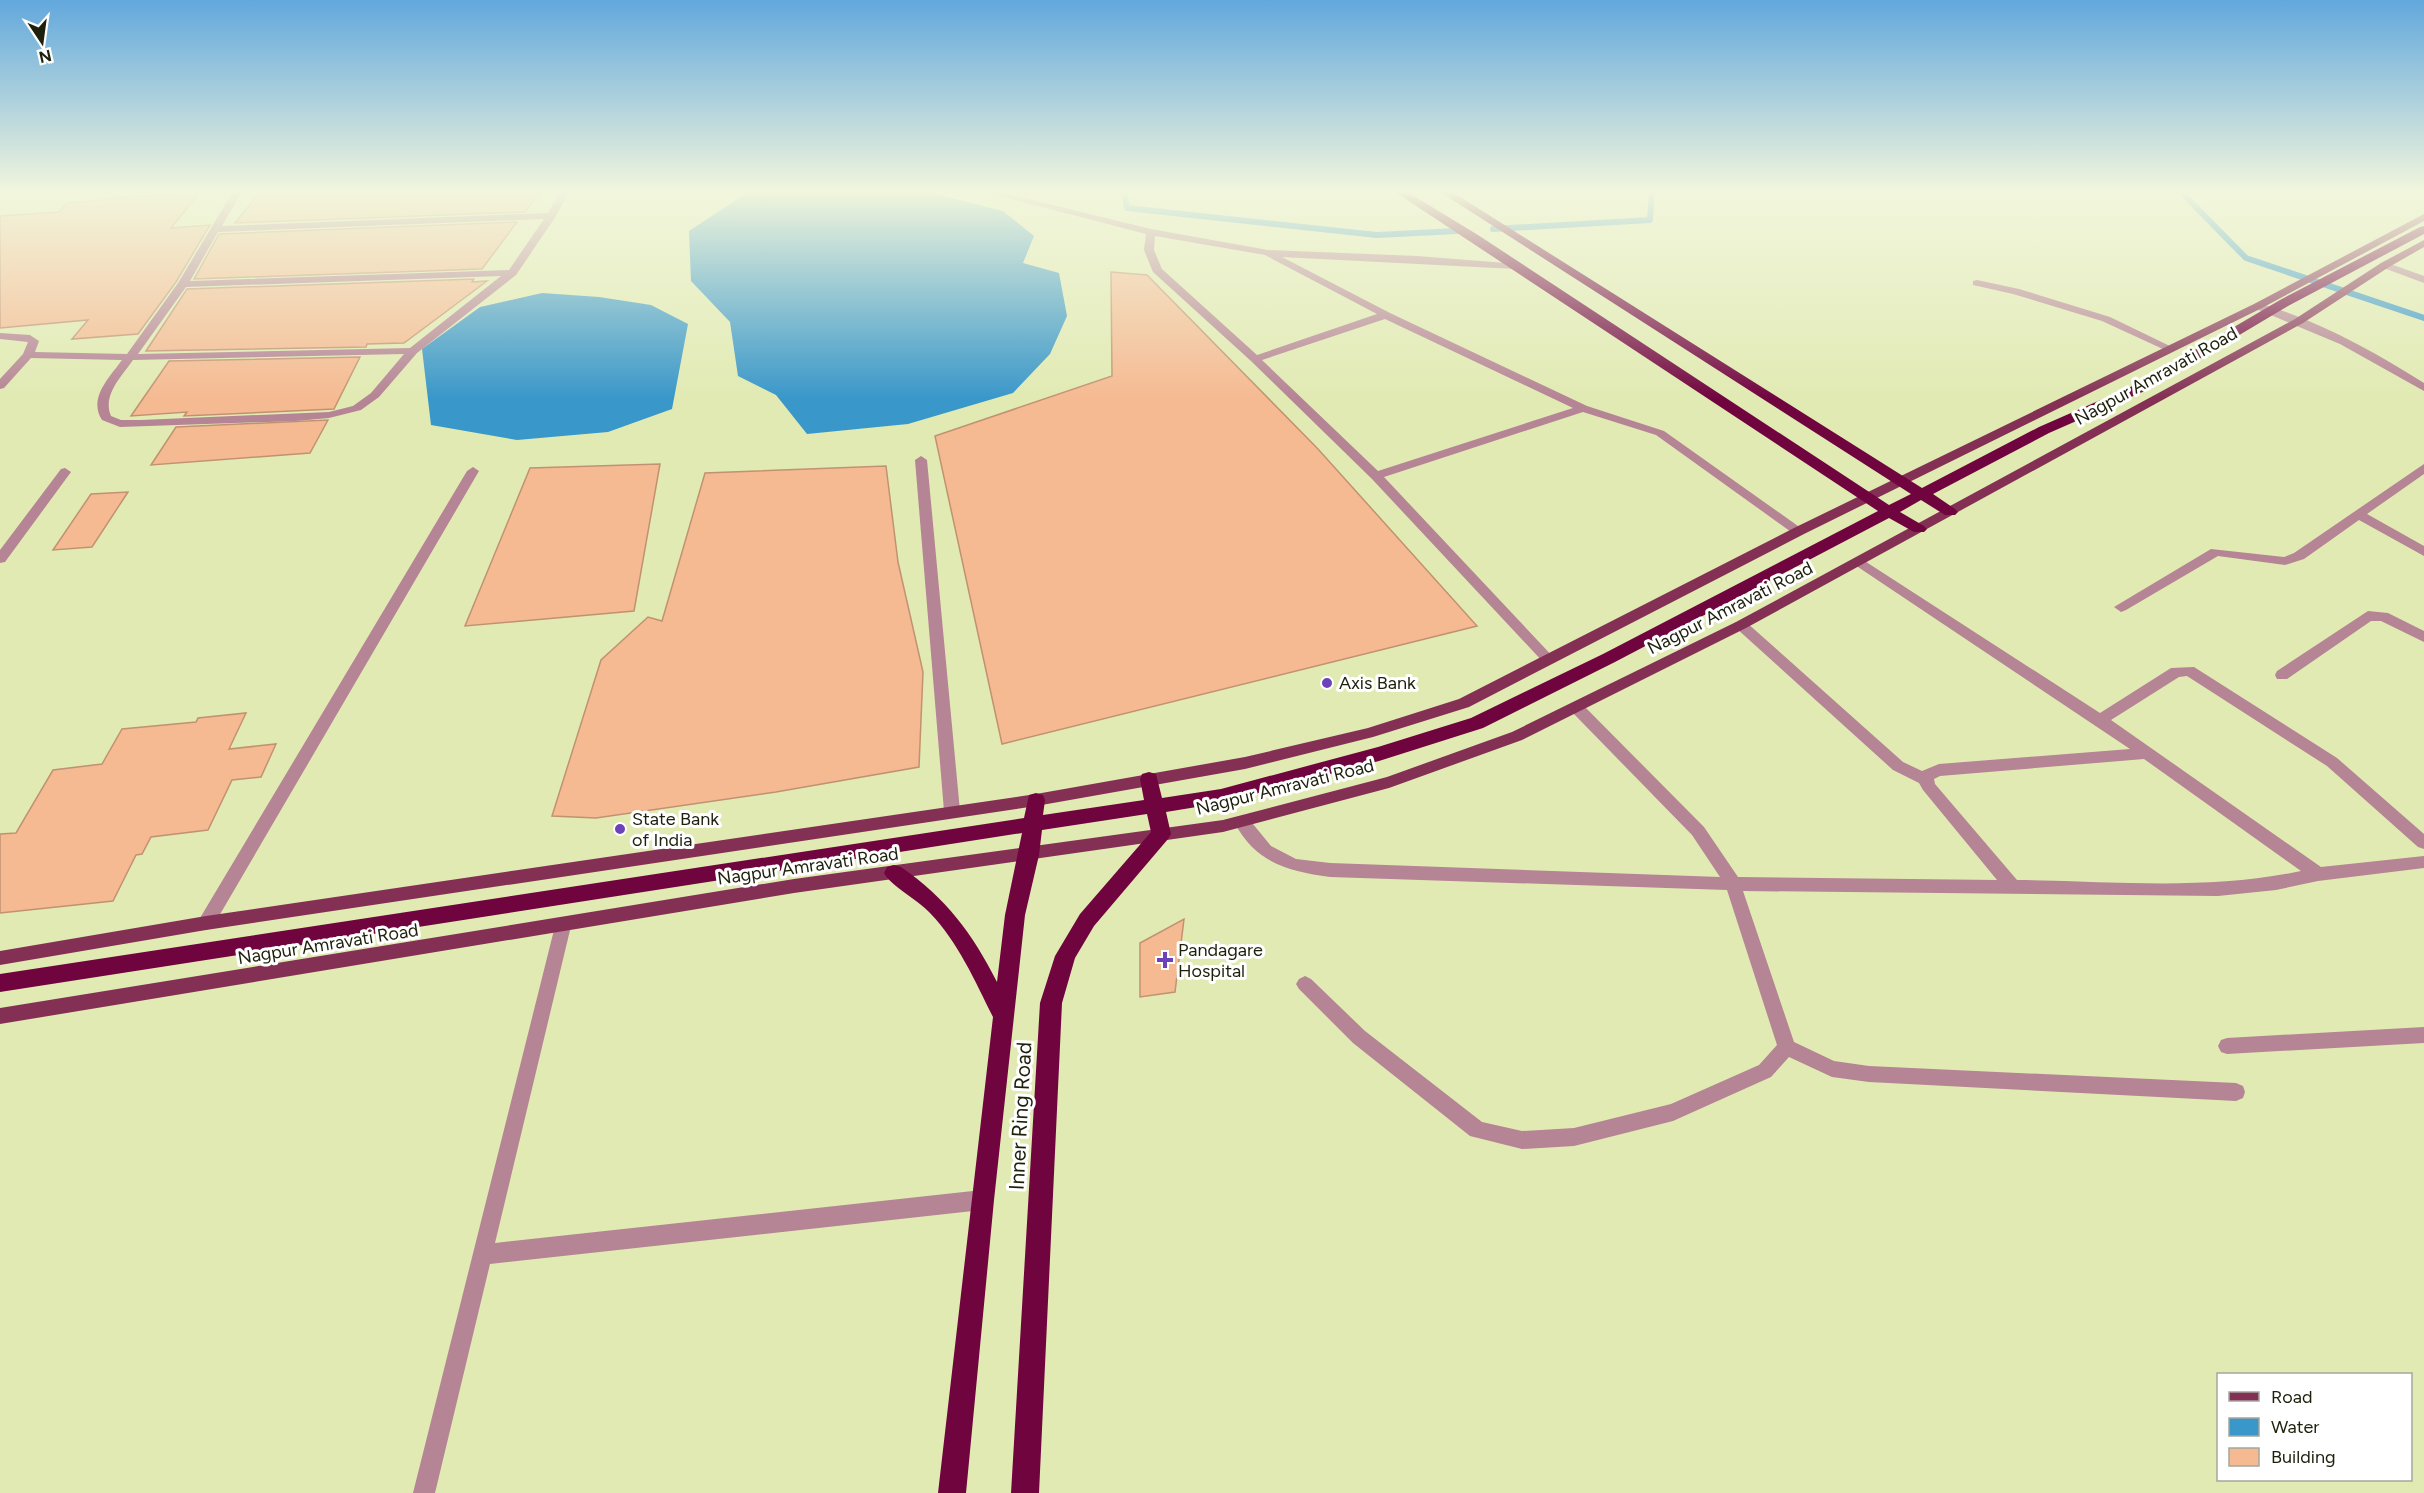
<svg xmlns="http://www.w3.org/2000/svg" width="2424" height="1493" viewBox="0 0 2424 1493" font-family="Figtree,sans-serif">
<style>
.water{fill:#3997c9}
.lines{fill:none;stroke-linecap:round;stroke-linejoin:round}
.stream{stroke:#3997c9;stroke-width:6}
.building{fill:#f5ba92;stroke:#c19272;stroke-width:1.5}
.minor{fill:#b58495;fill-rule:evenodd}
.major{fill:#843055;fill-rule:evenodd}
.highway{fill:#70043f;fill-rule:evenodd}
.poi-dot{fill:#6c41b9;stroke:#fff;stroke-width:2}
.labels{text-anchor:middle;dominant-baseline:central;stroke-width:6;stroke-linejoin:round;paint-order:stroke}
.street-label{font-size:18px;fill:#1d200b;stroke:#fff}
.poi-label{font-size:18px;fill:#1d200b;stroke:#fff;text-anchor:start}
.near-street-label{font-size:21px;fill:#1d200b;stroke:#fff}
</style>
<rect width="100%" height="100%" fill="#e1eab3"/>
<path class="water" d="M 759,190 L 920,190 L 1003,211 L 1034,236 L 1023,263 L 1059,273 L 1067,316 L 1050,354 L 1013,393 L 908,424 L 807,434 L 776,395 L 738,376 L 730,322 L 691,281 L 689,231 L 744,195 Z
M 542,293 L 599,297 L 651,305 L 688,324 L 672,409 L 608,432 L 517,440 L 431,425 L 422,349 L 480,307 Z"/>
<g class="lines">
<path class="stream" d="M 1124,190 L 1127,208 L 1377,235 L 1456,231
M 2179,190 L 2246,258 L 2424,318
M 1493,229 L 1650,220 L 1652,190"/>
</g>
<path class="building" d="M 262,190 L 542,190 L 525,212 L 235,223 Z
M 200,192 L 171,228 L 210,225 L 176,282 L 138,334 L 72,339 L 88,320 L 0,328 L 0,216 L 59,212 L 67,203 L 106,200 L 109,198 Z
M 517,222 L 482,269 L 194,279 L 219,234 Z
M 1111,272 L 1147,275 L 1318,449 L 1477,626 L 1002,744 L 935,436 L 1112,376 Z
M 474,279 L 472,282 L 487,281 L 404,343 L 367,344 L 366,347 L 146,351 L 187,289 Z
M 360,357 L 334,409 L 184,416 L 187,412 L 131,416 L 169,361 Z
M 328,420 L 310,453 L 151,465 L 176,427 Z
M 660,464 L 634,611 L 465,626 L 530,468 Z
M 886,466 L 898,562 L 923,672 L 919,767 L 776,792 L 596,818 L 552,816 L 601,660 L 648,617 L 662,621 L 705,473 Z
M 128,492 L 92,547 L 53,550 L 91,494 Z
M 246,713 L 229,749 L 276,744 L 261,777 L 232,780 L 208,830 L 151,837 L 142,854 L 136,855 L 113,901 L 0,913 L 0,834 L 16,833 L 53,770 L 102,764 L 122,729 L 196,722 L 198,718 Z
M 1184,919 L 1175,992 L 1140,997 L 1140,943 Z"/>
<g class="lines">
<path class="minor" d="M 234,190 L 243,190 L 222,226 L 548,213 L 561,190 L 570,190 L 556,216 L 516,275 L 417,353 L 379,397 L 361,410 L 329,418 L 296,421 L 120,427 L 102,420 C 88,398 109,378 122,360 L 31,358 L 4,388 L 0,389 L 0,379 L 23,354 L 28,342 L 0,339 L 0,333 L 30,335 L 39,341 L 35,352 L 127,354 L 178,283 ZM 544,219 L 509,270 L 190,281 L 218,232 ZM 501,276 L 410,348 L 138,354 L 186,287 ZM 404,354 L 371,393 L 353,406 L 329,412 L 141,420 L 121,420 L 111,416 C 102,395 122,376 133,360 Z
M 977,190 L 992,190 L 1151,229 L 1268,250 L 1417,256 L 1519,264 L 1519,268 L 1515,269 L 1282,257 L 1390,313 L 1587,406 L 1664,431 L 1805,531 L 1804,534 L 1794,534 L 1656,435 L 1583,412 L 1384,477 L 1556,660 L 1554,663 L 1544,663 L 1372,479 L 1251,361 L 1153,272 L 1144,250 L 1146,234 ZM 1155,236 L 1265,255 L 1377,314 L 1257,355 L 1162,269 L 1154,250 ZM 1385,319 L 1573,408 L 1378,471 L 1262,360 Z
M 2385,262 L 2424,276 L 2424,283 L 2381,267 L 2380,265 Z
M 1977,280 L 2019,289 L 2110,317 L 2174,348 L 2173,350 L 2165,350 L 2102,321 L 2013,294 L 1973,285 L 1973,281 Z
M 2258,303 C 2316,319 2373,351 2424,383 L 2424,391 L 2340,344 L 2254,308 L 2254,304 Z
M 921,456 L 927,460 L 960,811 L 958,815 L 946,815 L 944,811 L 915,460 Z
M 2424,464 L 2424,474 L 2367,514 L 2424,546 L 2424,556 L 2359,520 L 2304,559 L 2285,565 L 2218,556 L 2126,610 L 2121,612 L 2114,607 L 2211,549 L 2284,557 L 2294,553 Z
M 473,467 L 479,471 L 212,928 L 206,930 L 200,928 L 198,923 L 200,918 L 467,471 Z
M 65,468 L 71,472 L 5,562 L 0,563 L 0,550 L 61,469 Z
M 1860,558 L 2100,713 L 2171,668 L 2194,667 L 2337,758 L 2424,834 L 2424,849 L 2418,847 L 2327,766 L 2187,676 L 2179,677 L 2111,720 L 2321,867 L 2424,856 L 2424,868 L 2318,881 L 2276,890 L 2218,896 L 1743,891 L 1794,1042 L 1834,1061 L 1869,1066 L 2236,1083 L 2243,1086 L 2245,1092 L 2243,1098 L 2236,1101 L 1869,1082 L 1832,1077 L 1789,1057 L 1771,1077 L 1673,1121 L 1574,1146 L 1522,1149 L 1470,1136 L 1353,1043 L 1299,989 L 1296,984 L 1299,979 L 1305,976 L 1311,979 L 1365,1031 L 1482,1122 L 1522,1131 L 1574,1128 L 1671,1104 L 1759,1065 L 1777,1045 L 1727,890 L 1330,877 C 1287,871 1256,863 1234,822 L 1236,818 L 1242,816 L 1248,818 L 1271,846 L 1296,859 L 1330,863 L 1720,877 L 1692,835 L 1572,712 L 1570,708 L 1577,703 L 1582,704 L 1704,827 L 1738,877 L 1997,880 L 1923,790 L 1919,783 L 1893,770 L 1736,628 L 1734,625 L 1736,622 L 1746,622 L 1903,762 L 1922,771 L 1939,764 L 2130,749 L 1855,565 L 1853,562 L 1855,559 ZM 2144,759 L 2301,871 C 2209,891 2111,881 2017,880 L 1935,784 L 1934,779 L 1940,776 Z
M 2368,611 L 2388,613 L 2424,631 L 2424,642 L 2381,621 L 2371,621 L 2287,679 L 2277,679 L 2275,675 L 2277,671 Z
M 563,919 L 569,921 L 571,926 L 495,1243 L 982,1190 L 989,1193 L 992,1200 L 989,1207 L 982,1210 L 490,1264 L 435,1493 L 413,1493 L 555,926 L 557,921 Z
M 2424,1027 L 2424,1043 L 2227,1054 L 2221,1052 L 2218,1046 L 2221,1040 L 2227,1038 Z"/>
<path class="major" d="M 2424,214 L 2424,221 L 2262,308 L 1804,534 L 1469,707 L 1373,737 L 1245,769 L 1036,806 L 206,930 L 0,965 L 0,951 L 206,916 L 1036,794 L 1245,757 L 1368,728 L 1459,699 L 1794,528 L 2254,304 Z
M 2424,240 L 2424,247 L 2389,267 L 2303,323 L 1746,628 L 1522,740 L 1389,788 L 1223,832 L 794,893 L 0,1024 L 0,1008 L 794,879 L 1223,820 L 1387,777 L 1512,732 L 1736,622 L 2295,319 L 2381,263 Z"/>
<path class="highway" d="M 1392,190 L 1404,190 L 1478,235 L 1889,505 L 1911,494 L 1437,190 L 1449,190 L 1922,488 L 2039,427 L 2137,384 L 2280,300 L 2420,227 L 2424,226 L 2424,234 L 2288,306 L 2147,390 L 2049,433 L 1933,494 L 1955,509 L 1958,512 L 1955,515 L 1945,515 L 1921,500 L 1900,512 L 1924,526 L 1927,529 L 1924,532 L 1914,532 L 1889,518 L 1615,662 L 1483,728 L 1379,761 L 1221,803 L 1166,812 L 1171,834 L 1168,839 L 1094,926 L 1075,958 L 1062,1003 L 1039,1493 L 1011,1493 L 1040,1003 L 1055,956 L 1080,914 L 1151,832 L 1147,814 L 1042,830 L 1039,855 L 1025,915 L 994,1200 L 966,1493 L 938,1493 L 993,1017 C 975,981 958,942 930,913 C 918,900 891,886 884,873 L 887,867 L 894,865 L 901,867 C 947,899 972,933 997,982 L 1005,915 L 1022,833 L 0,992 L 0,974 L 1024,818 L 1029,795 L 1036,793 L 1043,795 L 1045,800 L 1043,815 L 1144,800 L 1140,779 L 1142,774 L 1149,772 L 1156,774 L 1162,798 L 1221,789 L 1378,747 L 1471,718 L 1603,654 L 1878,511 Z"/>
</g>
<linearGradient id="sky" x2="0" y2="1"><stop stop-color="#62a8dc"/><stop offset="0.48" stop-color="#f2f6dd"/><stop offset="1" stop-color="#f2f6dd" stop-opacity="0"/></linearGradient>
<rect width="2424" height="399" fill="url(#sky)"/>
<g class="poi-dot">
<circle cx="1327" cy="683" r="6"/>
<circle cx="620" cy="829" r="6"/>
<path d="M1162 951h6v6h6v6h-6v6h-6v-6h-6v-6h6z"/>
</g>
<g class="labels">
<g class="street-label">
<text transform="translate(2156 376) rotate(-29)">Nagpur Amravati Road</text>
<text transform="translate(1730 608) rotate(-27)">Nagpur Amravati Road</text>
<text transform="translate(1285 787) rotate(-14)">Nagpur Amravati Road</text>
<text transform="translate(808 866) rotate(-8)">Nagpur Amravati Road</text>
<text transform="translate(328 944) rotate(-9)">Nagpur Amravati Road</text>
</g>
<g class="poi-label">
<text x="1339" y="683">Axis Bank</text>
<text x="632" y="819">State Bank<tspan x="632" dy="21">of India</tspan></text>
<text x="1178" y="950">Pandagare<tspan x="1178" dy="21">Hospital</tspan></text>
</g>
<g class="near-street-label">
<text transform="translate(1020 1116) rotate(-87)">Inner Ring Road</text>
</g>
</g>
<rect x="2217" y="1373" width="195" height="108" fill="#ffffff" stroke="#a5a69d" stroke-width="1.5"/>
<rect x="2229" y="1392" width="30" height="9" fill="#843055" stroke="#a5a69d" stroke-width="1.5"/>
<text x="2271" y="1403" font-size="18" fill="#1d200b">Road</text>
<rect x="2229" y="1418" width="30" height="18" fill="#3997c9" stroke="#a5a69d" stroke-width="1.5"/>
<text x="2271" y="1433" font-size="18" fill="#1d200b">Water</text>
<rect x="2229" y="1448" width="30" height="18" fill="#f5ba92" stroke="#a5a69d" stroke-width="1.5"/>
<text x="2271" y="1463" font-size="18" fill="#1d200b">Building</text>
<g transform="translate(42 42) rotate(167)" stroke="#ffffff" stroke-width="4.5" paint-order="stroke">
<path d="M0-4.5L10 22L0 15L-10 22Z" fill="#1d200b"/>
<text y="-9" font-size="16" font-weight="bold" text-anchor="middle" fill="#1d200b">N</text>
</g>
</svg>
